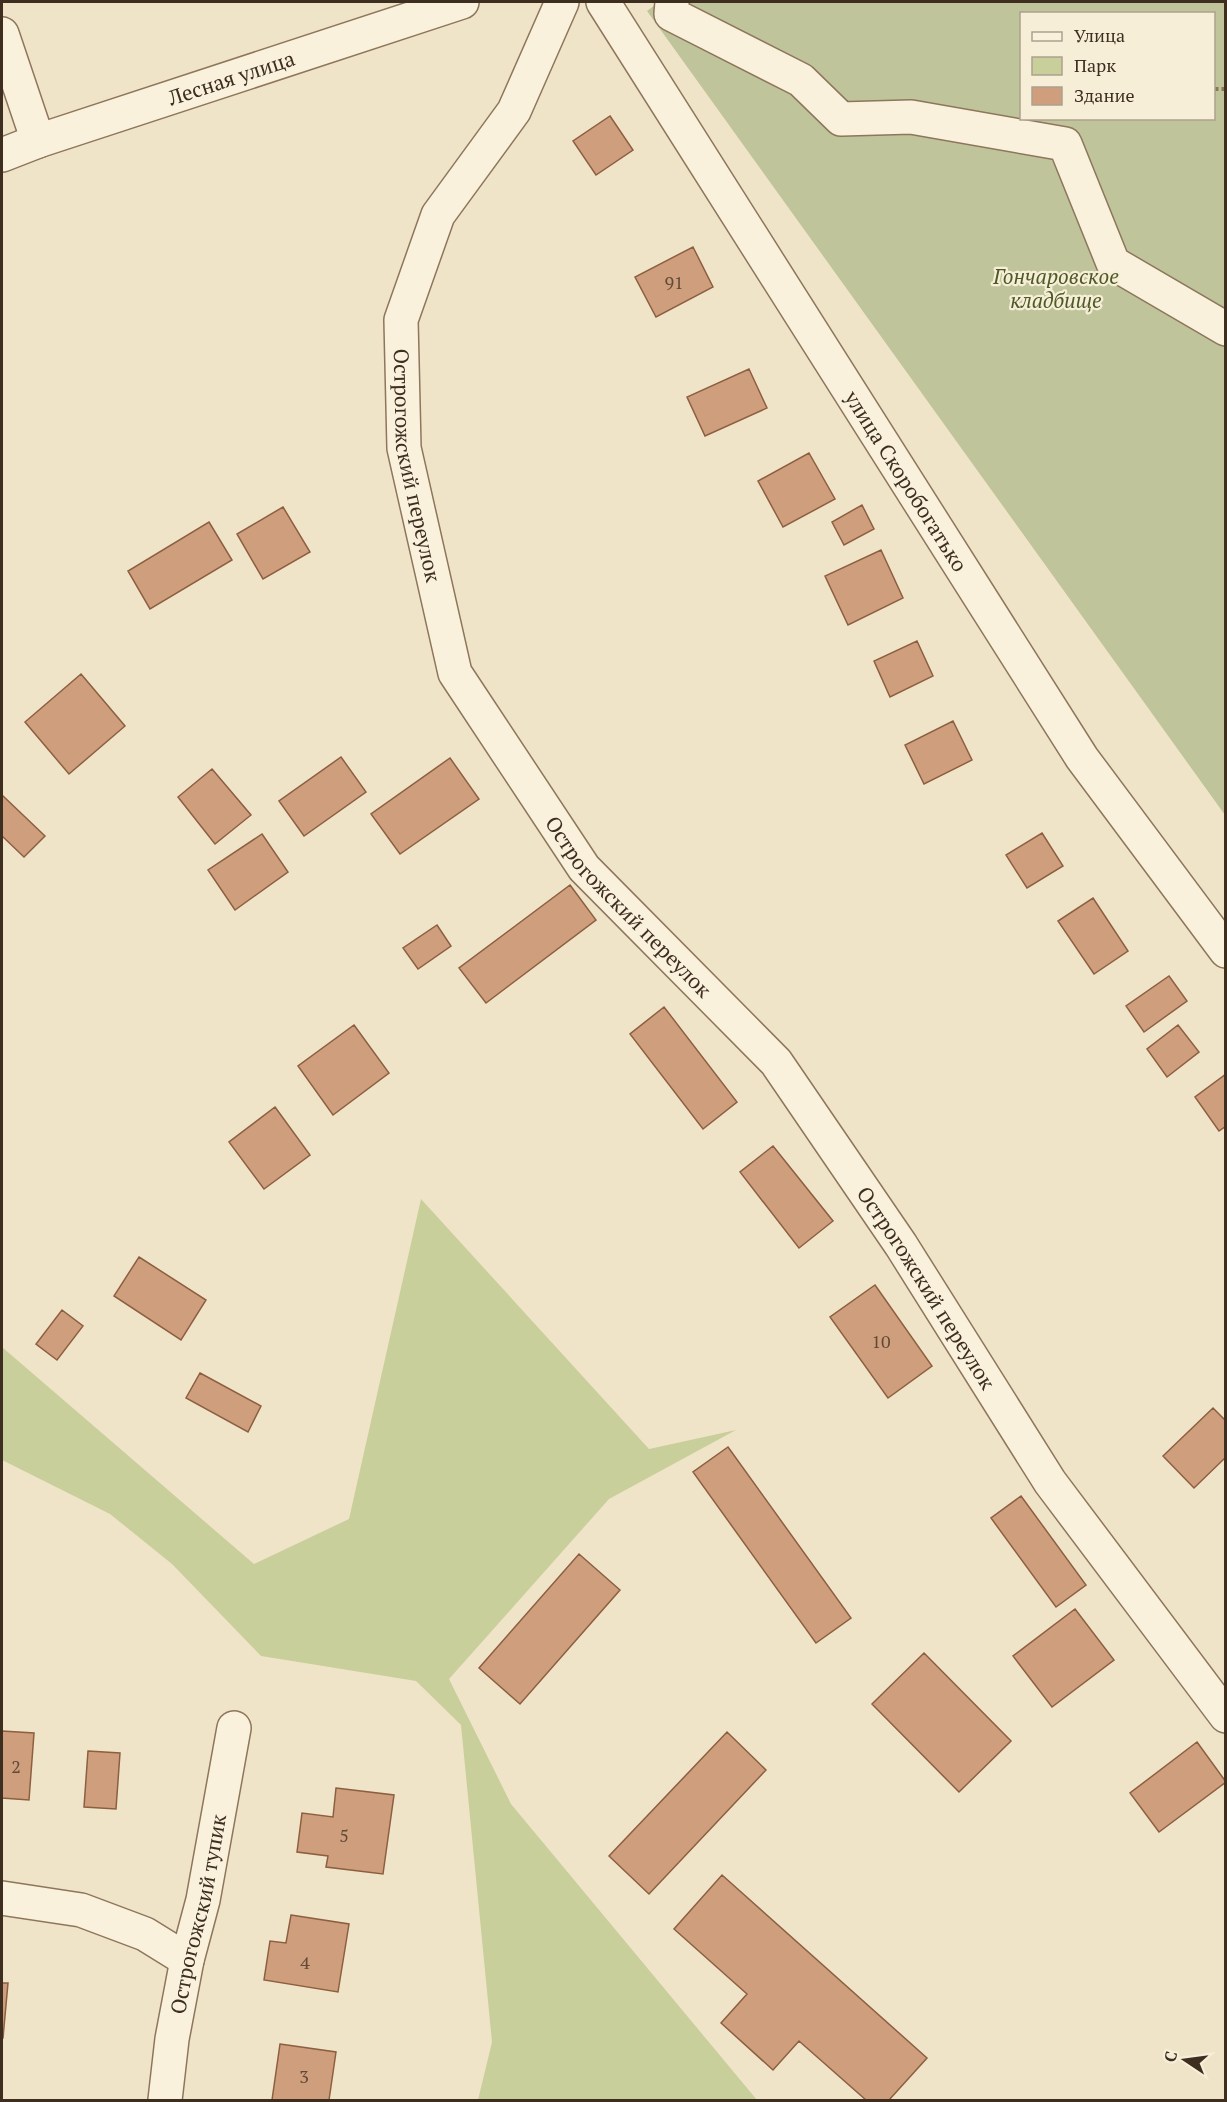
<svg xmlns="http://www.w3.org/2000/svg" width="1227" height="2102" viewBox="0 0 1227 2102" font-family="'PT Serif',serif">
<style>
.green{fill:#c9cf9b}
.cemetery{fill:#bfc49a;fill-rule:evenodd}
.building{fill:#cf9f7d;stroke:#8d5f41;stroke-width:1.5}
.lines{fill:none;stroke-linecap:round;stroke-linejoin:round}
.minor-casing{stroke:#8d765c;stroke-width:36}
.path{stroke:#8d765c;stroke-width:4;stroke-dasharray:4.5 3;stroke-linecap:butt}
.minor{stroke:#faf1dc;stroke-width:33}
.labels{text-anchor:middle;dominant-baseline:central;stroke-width:4.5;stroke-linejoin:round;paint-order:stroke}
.number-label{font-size:18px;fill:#624a37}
.street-label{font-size:21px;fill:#3d2e20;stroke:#f7eed8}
.park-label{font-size:21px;font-style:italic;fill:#4d5a26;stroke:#f7eed8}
</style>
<rect width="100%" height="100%" fill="#f0e4c8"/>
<path class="green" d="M 421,1199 L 649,1449 L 736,1430 L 609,1499 L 449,1679 L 511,1804 L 757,2100 L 478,2100 L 492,2042 L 461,1725 L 416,1681 L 261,1656 L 172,1564 L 110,1514 L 2,1460 L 2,1347 L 254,1564 L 349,1519 Z"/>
<path class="cemetery" d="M 659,2 L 1225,2 L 1225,815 L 647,11 ZM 1022,14 L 1214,14 L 1214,118 L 1022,118 Z"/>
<path class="building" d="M 610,116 L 633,150 L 596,175 L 573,141 Z
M 693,247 L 713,287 L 656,317 L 635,277 Z
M 749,369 L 767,408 L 705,436 L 687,397 Z
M 809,453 L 835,499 L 783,527 L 758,481 Z
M 862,505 L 874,529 L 844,545 L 832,522 Z
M 283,507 L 310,552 L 263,579 L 237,534 Z
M 209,522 L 232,560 L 150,609 L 128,571 Z
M 881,550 L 903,598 L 848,625 L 825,576 Z
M 917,641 L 933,676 L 890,697 L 874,661 Z
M 81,674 L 125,726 L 69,774 L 25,722 Z
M 953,721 L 972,760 L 924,784 L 905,745 Z
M 341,757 L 366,792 L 304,836 L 279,801 Z
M 450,758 L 479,799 L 400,854 L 371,814 Z
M 212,769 L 251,815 L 215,844 L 178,797 Z
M 2,795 L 45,836 L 24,857 L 2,836 Z
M 1042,833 L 1063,866 L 1027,888 L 1006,855 Z
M 262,834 L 288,872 L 235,910 L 208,870 Z
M 570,885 L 596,920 L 486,1003 L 459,968 Z
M 1093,898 L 1128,951 L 1094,974 L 1058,921 Z
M 437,925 L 451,946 L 418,969 L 403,948 Z
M 1169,976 L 1187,1001 L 1144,1032 L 1126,1006 Z
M 664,1007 L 737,1102 L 703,1129 L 630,1034 Z
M 354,1025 L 389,1073 L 333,1115 L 298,1066 Z
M 1178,1025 L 1199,1052 L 1167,1077 L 1147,1049 Z
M 1226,1074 L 1226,1126 L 1219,1131 L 1195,1097 Z
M 275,1107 L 310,1155 L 264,1189 L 229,1142 Z
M 773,1146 L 833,1221 L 799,1248 L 740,1172 Z
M 139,1257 L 206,1300 L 181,1340 L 114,1296 Z
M 875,1285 L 932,1366 L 888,1398 L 830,1317 Z
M 62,1310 L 83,1326 L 57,1360 L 36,1344 Z
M 200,1373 L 261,1406 L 248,1432 L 186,1398 Z
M 1213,1408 L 1226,1421 L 1226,1457 L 1194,1488 L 1163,1456 Z
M 728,1447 L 851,1618 L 816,1643 L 693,1472 Z
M 1021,1496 L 1086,1585 L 1056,1607 L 991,1518 Z
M 579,1554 L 620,1590 L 520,1704 L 479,1668 Z
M 1075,1609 L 1114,1660 L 1052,1707 L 1013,1656 Z
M 924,1653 L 1011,1741 L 959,1792 L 872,1704 Z
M 2,1731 L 34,1733 L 29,1800 L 2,1798 Z
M 727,1732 L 766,1770 L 649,1894 L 609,1856 Z
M 1197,1742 L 1226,1782 L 1159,1832 L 1130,1793 Z
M 88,1751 L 120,1753 L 116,1809 L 84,1807 Z
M 336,1788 L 394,1795 L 383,1874 L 326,1867 L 328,1856 L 297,1852 L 302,1813 L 333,1817 Z
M 722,1875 L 927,2058 L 889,2100 L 866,2100 L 799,2041 L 773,2070 L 721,2023 L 747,1994 L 674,1929 Z
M 291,1915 L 349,1924 L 338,1992 L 264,1980 L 270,1941 L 286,1943 Z
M 2,1983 L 8,1983 L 3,2038 L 2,2038 Z
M 280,2044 L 336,2052 L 329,2100 L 272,2100 Z"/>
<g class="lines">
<g class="minor-casing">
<g id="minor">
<path id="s1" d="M 562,2 L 514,111 L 438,215 L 401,320 L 404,448 L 455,673 L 584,868 L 776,1062 L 901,1245 L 1050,1482 L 1226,1716"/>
<path id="s2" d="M 603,2 L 1082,758 L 1226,951"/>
<path d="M 672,2 L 671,14 L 801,80 L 841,119 L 911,117 L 1065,144 L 1113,263 L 1226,329"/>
<path d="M 2,34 L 38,141"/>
<path id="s3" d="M 2,155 L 38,141 L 462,2"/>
<path d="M 2,1898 L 81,1910 L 145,1934 L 187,1960"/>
<path id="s4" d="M 165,2100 L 172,2039 L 187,1960 L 203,1900 L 234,1728"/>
</g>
</g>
<path class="path" d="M 1214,89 L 1226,89"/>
<use href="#minor" class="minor"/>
</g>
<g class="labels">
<g class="number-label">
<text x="674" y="282">91</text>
<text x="881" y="1341">10</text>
<text x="16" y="1766">2</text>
<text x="344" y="1835">5</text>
<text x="305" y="1962">4</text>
<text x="304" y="2076">3</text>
</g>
<g class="street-label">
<text stroke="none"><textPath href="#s3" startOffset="242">Лесная улица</textPath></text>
<text stroke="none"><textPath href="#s1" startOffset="506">Острогожский переулок</textPath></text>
<text stroke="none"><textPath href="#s2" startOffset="567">улица Скоробогатько</textPath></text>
<text stroke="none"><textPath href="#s1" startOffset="1010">Острогожский переулок</textPath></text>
<text stroke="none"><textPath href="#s1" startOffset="1496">Острогожский переулок</textPath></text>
<text stroke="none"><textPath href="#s4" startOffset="189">Острогожский тупик</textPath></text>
</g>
<g class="park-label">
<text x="1056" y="276">Гончаровское<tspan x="1056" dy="24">кладбище</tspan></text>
</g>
</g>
<rect width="1227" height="2102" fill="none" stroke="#3d2e20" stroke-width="6"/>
<rect x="1020" y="12" width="195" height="108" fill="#f7eed8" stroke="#ada18e" stroke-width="1.5"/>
<rect x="1032" y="32" width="30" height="9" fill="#faf1dc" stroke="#ada18e" stroke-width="1.5"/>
<text x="1074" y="42" font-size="18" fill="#3d2e20">Улица</text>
<rect x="1032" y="57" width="30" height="18" fill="#c9cf9b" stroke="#ada18e" stroke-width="1.5"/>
<text x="1074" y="72" font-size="18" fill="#3d2e20">Парк</text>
<rect x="1032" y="87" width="30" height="18" fill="#cf9f7d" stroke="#ada18e" stroke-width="1.5"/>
<text x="1074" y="102" font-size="18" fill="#3d2e20">Здание</text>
<g transform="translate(1185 2060) rotate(283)" stroke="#f7eed8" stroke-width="4.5" paint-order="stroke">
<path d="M0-4.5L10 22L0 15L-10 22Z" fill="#3d2e20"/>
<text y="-9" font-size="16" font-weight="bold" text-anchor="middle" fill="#3d2e20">С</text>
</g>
</svg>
